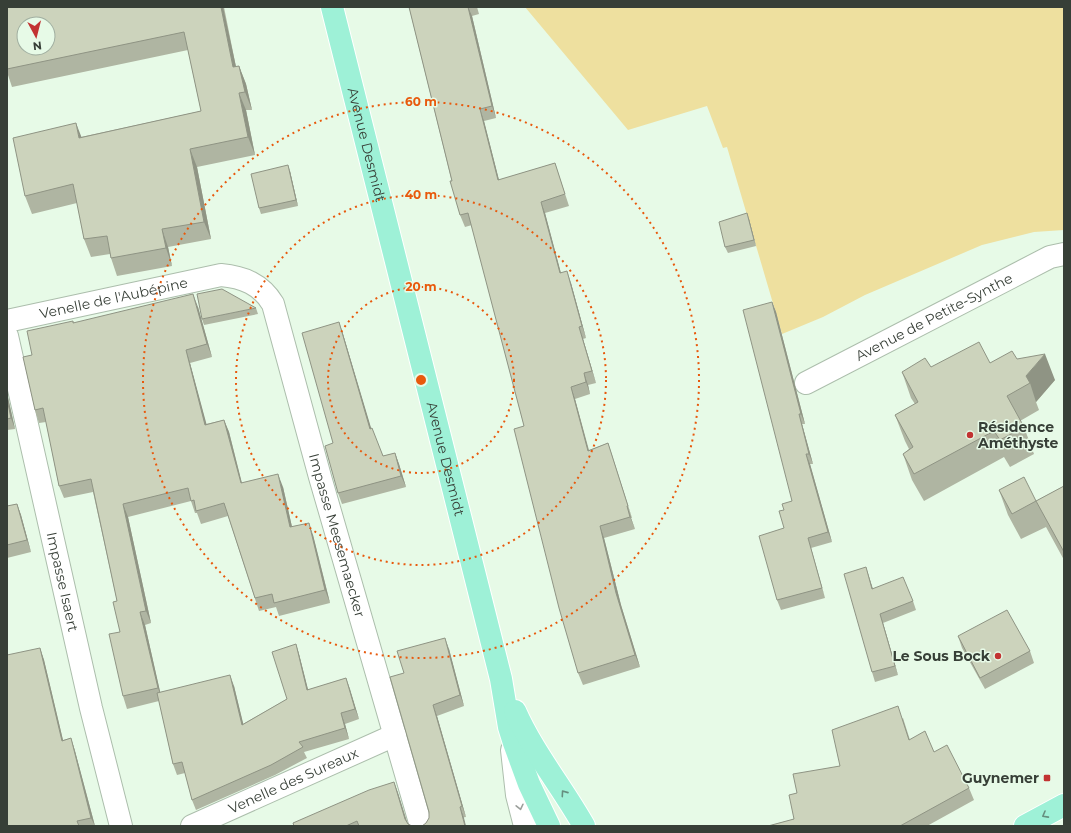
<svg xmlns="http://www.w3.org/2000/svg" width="1071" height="833" viewBox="0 0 1071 833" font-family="Montserrat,sans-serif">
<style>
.grass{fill:#eee09f}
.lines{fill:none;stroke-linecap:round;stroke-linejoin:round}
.minor-casing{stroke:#acbeac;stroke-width:24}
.major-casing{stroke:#fff;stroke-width:24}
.minor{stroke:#fff;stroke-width:22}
.major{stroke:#9ef1d7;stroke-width:22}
.wall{fill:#afb5a2}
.shaded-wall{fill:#8f9484}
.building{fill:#ccd3bc;stroke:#8f9484;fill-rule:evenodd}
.oneway{stroke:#658f7f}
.oneway2{stroke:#9b9f9b}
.ring{fill:none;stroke:#e8590c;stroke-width:2;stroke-dasharray:2 4}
.poi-dot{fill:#c23332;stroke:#e7fae7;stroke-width:1.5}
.labels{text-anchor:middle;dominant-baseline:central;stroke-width:3;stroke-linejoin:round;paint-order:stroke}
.street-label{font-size:14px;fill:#373f37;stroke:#e7fae7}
.poi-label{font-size:14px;font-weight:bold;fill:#373f37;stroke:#e7fae7;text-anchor:end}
.centre{fill:#e8590c;stroke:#e7fae7;stroke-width:2}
.ring-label{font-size:12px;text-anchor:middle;font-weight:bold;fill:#e8590c;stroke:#e7fae7;stroke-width:3;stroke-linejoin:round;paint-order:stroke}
</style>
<rect width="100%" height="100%" fill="#e7fae7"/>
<path class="grass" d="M 525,7 L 1064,7 L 1064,230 L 1034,232 L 982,245 L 865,295 L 823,317 L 782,334 L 727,147 L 723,148 L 707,106 L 628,130 Z"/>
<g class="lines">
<g class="minor-casing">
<g id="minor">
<path id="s1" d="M 7,321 L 221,275 C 243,277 261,284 273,304 L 320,477 L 421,826"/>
<path id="s2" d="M 7,336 L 91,708 L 121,826"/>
<path id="s3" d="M 806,383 L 1050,257 L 1064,254"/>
<path d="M 512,750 L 517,795 L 525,826"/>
<path id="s4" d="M 192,826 L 395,735"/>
</g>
</g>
<g class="major-casing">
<g id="major">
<path id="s5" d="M 332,7 L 501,679 L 509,727 L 514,743 L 529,784 L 549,826"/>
<path d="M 515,711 C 533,752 562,787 584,826"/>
<path d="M 1025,826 L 1064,805"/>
</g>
</g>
<use href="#minor" class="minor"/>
<use href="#major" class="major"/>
</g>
<path class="wall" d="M 7,7 L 224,7 L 236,67 L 239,66 L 246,84 L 252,110 L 246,110 L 255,155 L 197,167 L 211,239 L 168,247 L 172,266 L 117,276 L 111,258 L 110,254 L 91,257 L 84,239 L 77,203 L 32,214 L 25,196 L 81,137 L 201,111 L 188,50 L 12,87 L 7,72 Z
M 409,7 L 477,7 L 479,14 L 472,16 L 496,118 L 484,121 L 499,180 L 555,163 L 569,206 L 545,213 L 561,273 L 571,283 L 586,338 L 583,339 L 596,383 L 588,385 L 590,394 L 575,399 L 589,450 L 608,443 L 632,518 L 631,518 L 635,529 L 604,538 L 621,605 L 640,667 L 583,685 L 578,673 L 524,426 L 472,225 L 465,227 L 460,215 Z
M 290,171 L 298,206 L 261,214 L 259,208 Z
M 749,219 L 756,246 L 728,253 L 725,247 Z
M 772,302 L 776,312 L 805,424 L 802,424 L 813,464 L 810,464 L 832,542 L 811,548 L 825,598 L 781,610 L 777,600 L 784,528 L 784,510 L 792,501 Z
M 198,307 L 212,357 L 190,363 L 206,424 L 224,420 L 229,432 L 242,483 L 283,487 L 292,527 L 313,535 L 330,603 L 279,616 L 276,607 L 259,611 L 228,516 L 201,524 L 197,513 L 195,513 L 191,501 L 128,517 L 151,623 L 145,625 L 160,692 L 234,686 L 243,724 L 287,699 L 296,644 L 299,654 L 308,690 L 346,678 L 359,719 L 345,724 L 349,739 L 304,752 L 307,758 L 275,775 L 196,810 L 192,800 L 185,773 L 177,775 L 173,764 L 159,701 L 127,709 L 123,696 L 120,632 L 117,601 L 93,492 L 64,498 L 59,486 L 46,422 L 39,423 L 35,410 L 32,355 L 73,321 L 74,323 Z
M 256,308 L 258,314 L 204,325 L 202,319 Z
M 339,322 L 343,334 L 371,429 L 383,456 L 395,453 L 399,464 L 406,487 L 342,504 L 338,493 L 333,443 Z
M 1017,359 L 1055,380 L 1036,402 L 1039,410 L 1020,421 L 1024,427 L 1034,454 L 1010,467 L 1004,457 L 924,501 L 912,480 L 903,454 L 909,449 L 905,441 L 895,415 L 915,404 L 911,398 L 902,372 L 931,367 L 990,363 Z
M 7,393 L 15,429 L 7,430 Z
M 1064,486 L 1064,560 L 1046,527 L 1021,539 L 1008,515 L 999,490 L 1036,501 Z
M 17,504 L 21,515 L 31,552 L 7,558 L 7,506 Z
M 866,567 L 873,589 L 913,601 L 916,610 L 883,623 L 898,675 L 875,682 L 872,672 Z
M 958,636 L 1030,651 L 1034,663 L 985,689 L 962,648 Z
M 40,648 L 44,660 L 63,740 L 71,738 L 75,751 L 95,826 L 7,826 Z
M 449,649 L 464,706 L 437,716 L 466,817 L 426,823 L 429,818 L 429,812 L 404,673 Z
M 903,718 L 910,740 L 934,752 L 969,788 L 974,800 L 927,826 L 768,826 L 794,819 L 797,793 L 840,766 Z
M 394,782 L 398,793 L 407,821 L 408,824 L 412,826 L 294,826 Z"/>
<path class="shaded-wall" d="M 221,7 L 223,7 L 240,85 L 233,67 Z
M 468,7 L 472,16 L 496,118 L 492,106 Z
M 239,66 L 246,84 L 252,110 L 245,92 Z
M 239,93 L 246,110 L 255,155 L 248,137 Z
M 480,109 L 484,121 L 502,192 L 498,180 Z
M 76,123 L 83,141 L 79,138 Z
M 190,149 L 197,167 L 211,239 L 204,222 Z
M 288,165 L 290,171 L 298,206 L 296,200 Z
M 541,202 L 545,213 L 564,285 L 560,273 Z
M 747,213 L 749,219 L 756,246 L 754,240 Z
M 162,229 L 168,247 L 172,266 L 166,248 Z
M 567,271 L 571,283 L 586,338 L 582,326 Z
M 193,294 L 198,307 L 212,357 L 207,344 Z
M 772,302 L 776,312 L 805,424 L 801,414 Z
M 339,322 L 343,334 L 375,441 L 370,429 Z
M 579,327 L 583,339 L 596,383 L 592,371 Z
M 186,350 L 190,363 L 210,437 L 205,425 Z
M 1045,354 L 1055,380 L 1036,402 L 1030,383 L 1026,376 Z
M 584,373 L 588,385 L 590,394 L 586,382 Z
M 571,387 L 575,399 L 592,463 L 588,451 Z
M 7,393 L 15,429 L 11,418 L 7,399 Z
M 799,414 L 802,424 L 813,464 L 809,454 Z
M 224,420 L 229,432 L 245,496 L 241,483 Z
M 608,443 L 612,455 L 632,518 L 628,506 Z
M 395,453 L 399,464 L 406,487 L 401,476 Z
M 806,454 L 810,464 L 832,542 L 828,532 Z
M 278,474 L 283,487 L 295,540 L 290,527 Z
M 17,504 L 21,515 L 31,552 L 27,540 Z
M 123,504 L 128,517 L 151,623 L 146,611 Z
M 627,506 L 631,518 L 635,529 L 630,517 Z
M 309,523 L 313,535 L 330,603 L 325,590 Z
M 600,526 L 604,538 L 621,605 L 640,667 L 635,655 L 616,593 Z
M 808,538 L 811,548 L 825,598 L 822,588 Z
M 866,567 L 869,577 L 876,599 L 872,589 Z
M 140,612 L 145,625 L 162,700 L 158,688 Z
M 880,614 L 883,623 L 898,675 L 895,666 Z
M 445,638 L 449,649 L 464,706 L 460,695 Z
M 296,644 L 299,654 L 311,701 L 307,690 Z
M 40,648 L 44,660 L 66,753 L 62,741 Z
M 230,675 L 234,686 L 246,735 L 242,725 Z
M 346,678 L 350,689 L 359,719 L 355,709 Z
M 433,705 L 437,716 L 466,817 L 462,806 Z
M 341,713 L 345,724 L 349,739 L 345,728 Z
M 71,738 L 75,751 L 95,826 L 91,818 Z
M 394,782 L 398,793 L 408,826 L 405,819 Z
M 460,807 L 464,818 L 466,826 L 465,826 Z"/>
<path class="building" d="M 7,7 L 221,7 L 233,67 L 239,66 L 245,92 L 239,93 L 248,137 L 190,149 L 204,222 L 162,229 L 166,248 L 111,258 L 107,236 L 84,239 L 73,184 L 25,196 L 13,138 L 76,123 L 79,138 L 201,111 L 184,32 L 7,69 ZM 24,24 L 48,24 L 48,48 L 24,48 Z
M 409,7 L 468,7 L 492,106 L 480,109 L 498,180 L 555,163 L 565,194 L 541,202 L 560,273 L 567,271 L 582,326 L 579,327 L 592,371 L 584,373 L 586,382 L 571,387 L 588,451 L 608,443 L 628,506 L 627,506 L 630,517 L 600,526 L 616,593 L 635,655 L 578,673 L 559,608 L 514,429 L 524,426 L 468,213 L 460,215 L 450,181 L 452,181 Z
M 288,165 L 296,200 L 259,208 L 251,174 Z
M 747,213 L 754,240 L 725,247 L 719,222 Z
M 222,289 L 256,308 L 202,319 L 197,294 Z
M 193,294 L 207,344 L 186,350 L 205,425 L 224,420 L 241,483 L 278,474 L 290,527 L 309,523 L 325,590 L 274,603 L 272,594 L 255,598 L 224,503 L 196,511 L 194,500 L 191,501 L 188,488 L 123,504 L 146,611 L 140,612 L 158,688 L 123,696 L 109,634 L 120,632 L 113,602 L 117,601 L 91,479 L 59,486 L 43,408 L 35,410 L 23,357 L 32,355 L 27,331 L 73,321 L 73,323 Z
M 772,302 L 801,414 L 799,414 L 809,454 L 806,454 L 828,532 L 808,538 L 822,588 L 777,600 L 759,536 L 784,528 L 779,511 L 784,510 L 782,504 L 792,501 L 743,310 Z
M 339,322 L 370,429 L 372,428 L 383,456 L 395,453 L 401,476 L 338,493 L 325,446 L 333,443 L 302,333 Z
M 979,342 L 990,363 L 1012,351 L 1017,359 L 1045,354 L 1026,376 L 1030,383 L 1007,396 L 1024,427 L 1000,440 L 994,431 L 914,474 L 903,454 L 913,447 L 895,415 L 918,402 L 902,372 L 925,358 L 931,367 Z
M 7,399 L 11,418 L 7,419 Z
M 1024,477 L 1036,501 L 1064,486 L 1064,552 L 1036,501 L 1012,514 L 999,490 Z
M 17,504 L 27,540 L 7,545 L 7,506 Z
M 866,567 L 872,589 L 903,577 L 913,601 L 880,614 L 895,666 L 872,672 L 844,574 Z
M 1007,610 L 1030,651 L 980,678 L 958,636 Z
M 445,638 L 460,695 L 433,705 L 462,806 L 460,807 L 465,826 L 422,826 L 426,823 L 429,818 L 429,812 L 390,677 L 404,673 L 397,651 Z
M 296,644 L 307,690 L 346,678 L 355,709 L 341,713 L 345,728 L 299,742 L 303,747 L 271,765 L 192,800 L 182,762 L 173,764 L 157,693 L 230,675 L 242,725 L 287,699 L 272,652 Z
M 40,648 L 62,741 L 71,738 L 91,818 L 77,821 L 79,826 L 7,826 L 7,655 Z
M 898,706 L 909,740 L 925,731 L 934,752 L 947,745 L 969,788 L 900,826 L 768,826 L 794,819 L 789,795 L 797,793 L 793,774 L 840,766 L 832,730 Z
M 394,782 L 405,819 L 408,824 L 412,826 L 359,826 L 357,821 L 346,826 L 294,826 L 293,823 L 369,790 Z"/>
<defs><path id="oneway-chevron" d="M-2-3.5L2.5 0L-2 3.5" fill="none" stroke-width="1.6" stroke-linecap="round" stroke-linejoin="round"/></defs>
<g class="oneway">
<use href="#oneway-chevron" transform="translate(564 793) rotate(-125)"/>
<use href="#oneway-chevron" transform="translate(1045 815) rotate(151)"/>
</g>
<use class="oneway2" href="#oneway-chevron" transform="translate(520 807) rotate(77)"/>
<g class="ring">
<circle cx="421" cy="380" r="93"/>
<circle cx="421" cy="380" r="185"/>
<circle cx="421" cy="380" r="278"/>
</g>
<g class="poi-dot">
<circle cx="970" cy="435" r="4"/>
<circle cx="998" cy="656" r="4"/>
<rect x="1043" y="774" width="8" height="8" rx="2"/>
</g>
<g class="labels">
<g class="street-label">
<text stroke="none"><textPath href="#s5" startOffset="142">Avenue Desmidt</textPath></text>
<text stroke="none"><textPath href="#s1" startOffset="109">Venelle de l'Aubépine</textPath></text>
<text stroke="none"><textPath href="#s3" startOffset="144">Avenue de Petite-Synthe</textPath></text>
<text stroke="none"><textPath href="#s5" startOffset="466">Avenue Desmidt</textPath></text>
<text stroke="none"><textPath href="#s1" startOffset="521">Impasse Meesemaecker</textPath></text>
<text stroke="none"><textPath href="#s2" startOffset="252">Impasse Isaert</textPath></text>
<text stroke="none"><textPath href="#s4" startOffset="111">Venelle des Sureaux</textPath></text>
</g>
<g class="poi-label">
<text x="978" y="427" text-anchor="start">Résidence<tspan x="978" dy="16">Améthyste</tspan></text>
<text x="990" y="656">Le Sous Bock</text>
<text x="1039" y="778">Guynemer</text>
</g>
</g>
<circle cx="421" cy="380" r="6" class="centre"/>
<g class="ring-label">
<text x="421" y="106">60 m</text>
<text x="421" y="199">40 m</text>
<text x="421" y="291">20 m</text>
</g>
<rect width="1071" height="833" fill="none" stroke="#373f37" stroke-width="16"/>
<g transform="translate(36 36) rotate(173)"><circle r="19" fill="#e7fae7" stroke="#a1afa1"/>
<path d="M0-3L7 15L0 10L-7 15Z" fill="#c23332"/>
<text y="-6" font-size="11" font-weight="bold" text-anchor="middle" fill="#373f37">N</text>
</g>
</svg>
